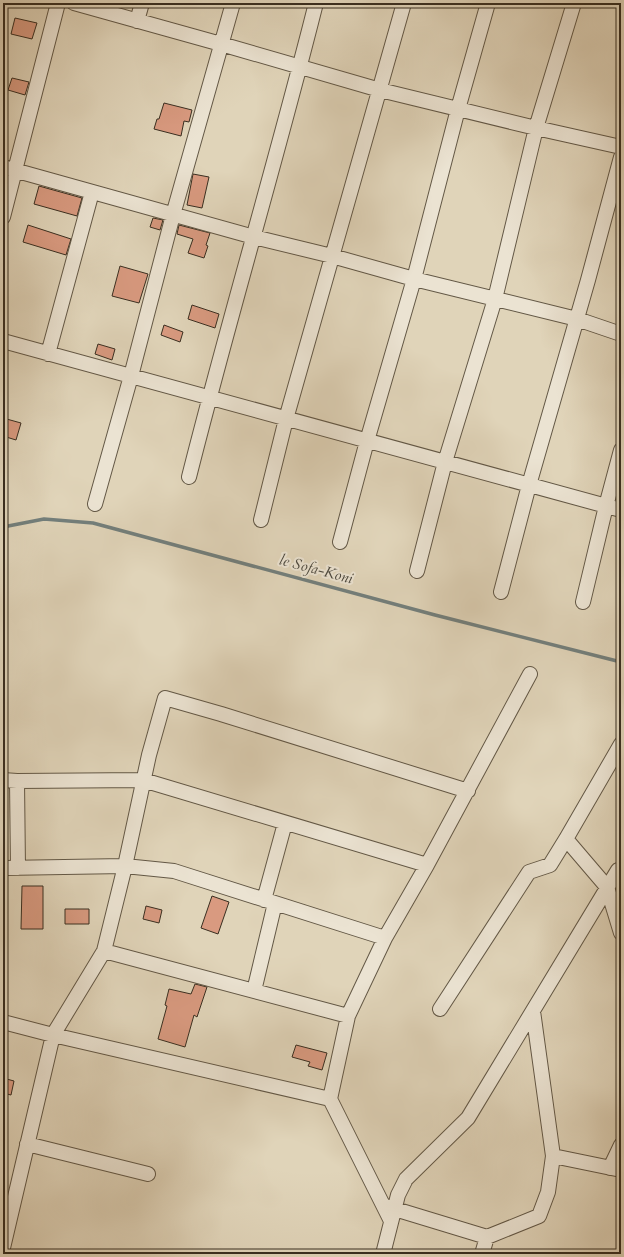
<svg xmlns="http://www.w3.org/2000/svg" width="624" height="1257" viewBox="0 0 624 1257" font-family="Cardo,serif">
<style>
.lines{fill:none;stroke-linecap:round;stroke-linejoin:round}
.stream{stroke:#737f7c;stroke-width:3.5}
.building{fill:#d99a80;stroke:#392e20}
.minor-casing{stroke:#635846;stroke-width:16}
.minor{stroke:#ebe3d2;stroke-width:14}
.labels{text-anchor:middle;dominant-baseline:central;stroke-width:4;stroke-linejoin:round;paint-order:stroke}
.water-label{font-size:15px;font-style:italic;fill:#4c493f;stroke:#ebe3d2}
</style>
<rect width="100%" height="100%" fill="#e0d4b9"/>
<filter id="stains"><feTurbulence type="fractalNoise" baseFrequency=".005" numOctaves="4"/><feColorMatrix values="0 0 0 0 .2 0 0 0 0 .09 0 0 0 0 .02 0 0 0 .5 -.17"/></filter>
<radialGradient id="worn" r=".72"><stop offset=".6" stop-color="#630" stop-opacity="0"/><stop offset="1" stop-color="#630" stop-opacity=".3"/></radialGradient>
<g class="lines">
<path class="stream" d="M 3,527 L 44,519 L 93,523 L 435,615 L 621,662"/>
</g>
<path class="building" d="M 15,18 L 37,23 L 32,39 L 11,34 Z
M 12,78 L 29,82 L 25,95 L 8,90 Z
M 164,103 L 192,110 L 189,122 L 184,121 L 181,136 L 154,129 L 157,119 L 159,119 Z
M 193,174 L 209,177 L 202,208 L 187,205 Z
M 39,186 L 82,198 L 77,216 L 34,204 Z
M 153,218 L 163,220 L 160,230 L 150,227 Z
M 28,225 L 71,239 L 66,255 L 23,242 Z
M 179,225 L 210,233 L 206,245 L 208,246 L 204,258 L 188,253 L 193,239 L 177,234 Z
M 120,266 L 148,274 L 139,303 L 112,296 Z
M 192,305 L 219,314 L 215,328 L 188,319 Z
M 164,325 L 183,332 L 180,342 L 161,335 Z
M 98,344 L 115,349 L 112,360 L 95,354 Z
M 3,418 L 21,423 L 16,440 L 3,436 Z
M 22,886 L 43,886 L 43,929 L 21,929 Z
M 212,896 L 229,902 L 218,934 L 201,928 Z
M 146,906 L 162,910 L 159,923 L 143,919 Z
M 65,909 L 89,909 L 89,924 L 65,924 Z
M 195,984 L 207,987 L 197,1017 L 194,1015 L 185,1047 L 158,1039 L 167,1006 L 165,1005 L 169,989 L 191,994 Z
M 296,1045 L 327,1053 L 322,1070 L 308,1066 L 310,1062 L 292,1057 Z
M 3,1078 L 14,1081 L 11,1095 L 3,1093 Z"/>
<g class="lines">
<g class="minor-casing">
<path id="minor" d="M 74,3 L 221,44 L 380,90 L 536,128 L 621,147
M 137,21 L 142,3
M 3,167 L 254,237 L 332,256 L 414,279 L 577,319 L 621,334
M 3,217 L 58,3
M 3,341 L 621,510
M 48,354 L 92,192
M 189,477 C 229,318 276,162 316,3
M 95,504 L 131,376 L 173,215 L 233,3
M 261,520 L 286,419 L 404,3
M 340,542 L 367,441 L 414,279 L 458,109 L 488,3
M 417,571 L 445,462 L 495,299 L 536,128 L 574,3
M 501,592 L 529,485 L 588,280 L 621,157
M 583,602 L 606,506 L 621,450
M 3,780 L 17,781 L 143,780 L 427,865
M 17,781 L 18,868
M 566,839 L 607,887 L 621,933
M 3,868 L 125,866 L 174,871 L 385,938
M 264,900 L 285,823
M 254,991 L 275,903
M 440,1009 L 529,872 L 550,865 L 566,839 L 621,744
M 348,1016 L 104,951 L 125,866 L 149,755 L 165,698 L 221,714 L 468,791
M 3,1022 L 53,1035 L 330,1099
M 27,1144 L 148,1174
M 553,1156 L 621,1170
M 610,1168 L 621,1145
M 385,1206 L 487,1237 L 539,1216 L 548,1192 L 553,1156 L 533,1011
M 391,1221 L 330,1099 L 348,1016 L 385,938 L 427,865 L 530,674
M 3,1248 L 53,1035 L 104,951
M 383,1254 L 398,1195 L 406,1179 L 468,1118 L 618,870
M 482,1254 L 487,1237"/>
</g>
<use href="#minor" class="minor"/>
</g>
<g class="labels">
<g class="water-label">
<text transform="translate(316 569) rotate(15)">le Sofa-Koni</text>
</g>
</g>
<rect width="624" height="1257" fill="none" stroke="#e0d4b9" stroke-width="16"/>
<rect x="4" y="4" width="616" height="1249" fill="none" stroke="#392e20" stroke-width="2"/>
<rect x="8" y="8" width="608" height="1241" fill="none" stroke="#392e20"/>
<rect width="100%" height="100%" filter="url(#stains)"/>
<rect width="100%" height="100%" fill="url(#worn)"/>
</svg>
